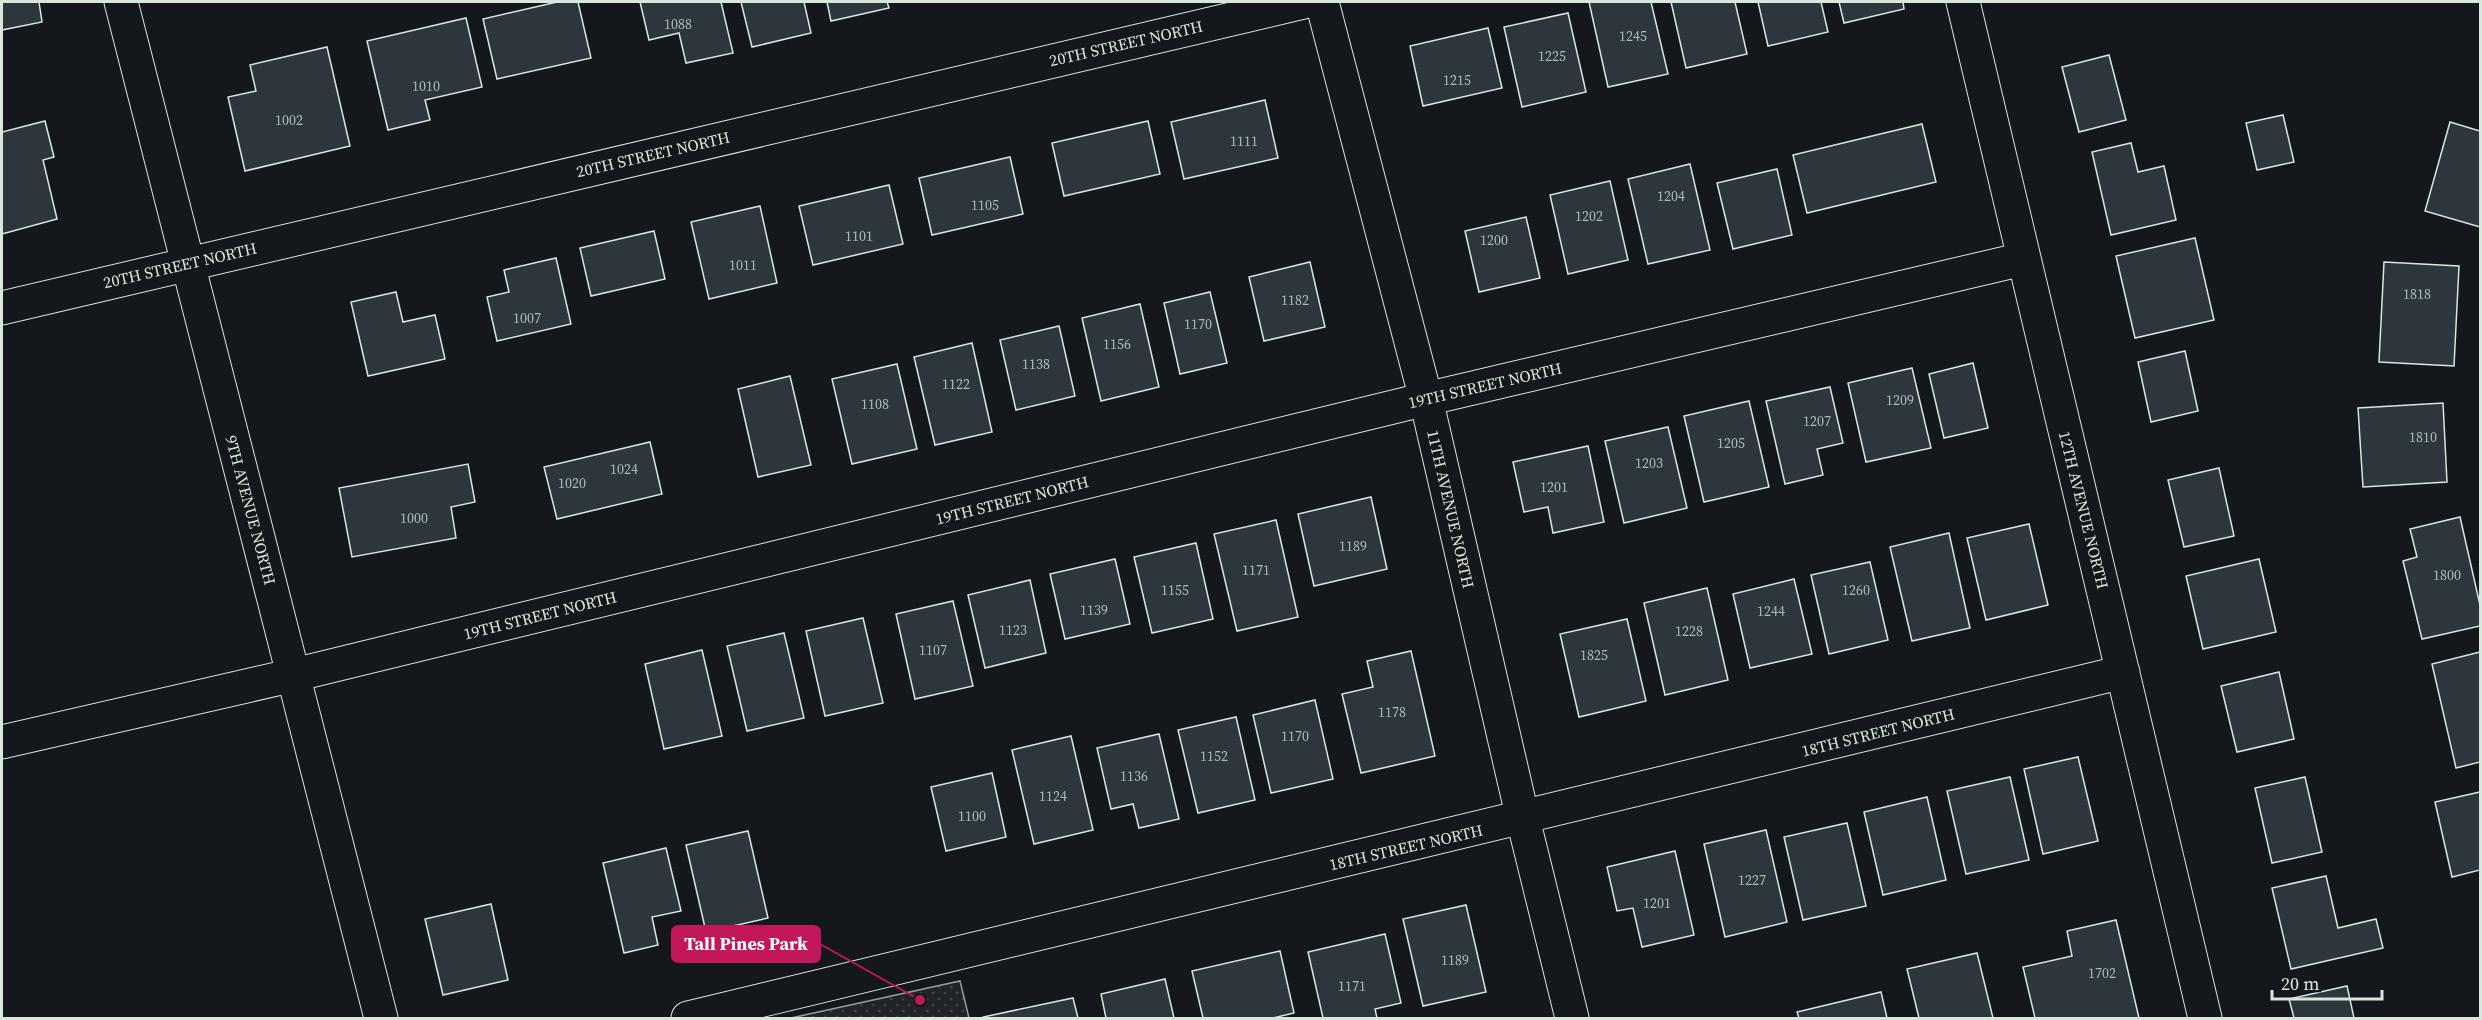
<svg xmlns="http://www.w3.org/2000/svg" width="2482" height="1020" viewBox="0 0 2482 1020" font-family="'Source Serif 4',serif">
<style>
.grass{fill:url(#grass-dots);stroke:#939e99;stroke-width:1.5}
.building{fill:#2c363c;stroke:#d8e6dc;stroke-width:1.5}
.lines{fill:none;stroke-linecap:round;stroke-linejoin:round}
.street-casing{stroke:#d8e6dc;stroke-width:35}
.street{stroke:#14181c;stroke-width:33}
.labels{text-anchor:middle;dominant-baseline:central;stroke-width:4.5;stroke-linejoin:round;paint-order:stroke}
.number-label{font-size:14px;fill:#adbab4}
.street-label{font-size:16px;fill:#d8e6dc;stroke:#14181c}
.leader{fill:none;stroke:#c2185b;stroke-width:2}
.callout-dot{fill:#c2185b;stroke:#14181c;stroke-width:2}
.callout{fill:#c2185b;stroke:#c2185b;stroke-width:2}
.callout-label{font-size:18px;text-anchor:middle;font-weight:bold;fill:#fff}
</style>
<defs>
<pattern id="grass-dots" width="8" height="8" patternUnits="userSpaceOnUse" patternTransform="scale(1.5)"><rect width="8" height="8" fill="#202428"/><path d="M2 2h.1M6 6h.1" fill="none" stroke="#404447" stroke-width="1.8" stroke-linecap="round"/></pattern>
</defs>
<rect width="100%" height="100%" fill="#14181c"/>
<path class="grass" d="M 960,981 L 969,1018 L 791,1018 Z"/>
<path class="building" d="M 2,2 L 39,2 L 42,22 L 2,30 Z
M 557,2 L 578,2 L 591,58 L 497,79 L 483,19 Z
M 640,2 L 721,2 L 733,53 L 686,63 L 679,33 L 649,40 Z
M 741,2 L 804,2 L 811,33 L 752,47 Z
M 827,2 L 887,2 L 889,8 L 831,21 Z
M 1589,2 L 1651,2 L 1668,74 L 1608,87 Z
M 1671,2 L 1735,2 L 1747,54 L 1686,68 Z
M 1758,2 L 1821,2 L 1828,32 L 1768,46 Z
M 1839,2 L 1903,2 L 1904,9 L 1844,23 Z
M 1568,13 L 1586,92 L 1522,107 L 1504,27 Z
M 466,18 L 482,87 L 425,100 L 430,120 L 388,130 L 367,41 Z
M 1488,28 L 1502,88 L 1423,106 L 1410,46 Z
M 327,47 L 350,146 L 245,171 L 228,97 L 256,91 L 250,65 Z
M 2109,55 L 2126,120 L 2079,132 L 2062,67 Z
M 1265,100 L 1278,158 L 1184,179 L 1171,122 Z
M 2283,115 L 2294,162 L 2257,170 L 2246,123 Z
M 45,121 L 54,157 L 43,160 L 57,219 L 2,234 L 2,132 Z
M 1148,121 L 1160,174 L 1064,196 L 1052,143 Z
M 2450,122 L 2480,131 L 2480,227 L 2425,211 Z
M 1922,124 L 1936,182 L 1807,213 L 1793,155 Z
M 2131,143 L 2138,172 L 2164,166 L 2176,220 L 2111,235 L 2092,152 Z
M 1010,157 L 1023,214 L 932,235 L 919,178 Z
M 1690,164 L 1710,250 L 1648,264 L 1628,179 Z
M 1777,169 L 1792,235 L 1733,249 L 1717,183 Z
M 1610,181 L 1628,260 L 1568,274 L 1550,195 Z
M 889,185 L 903,244 L 813,265 L 799,206 Z
M 760,206 L 777,283 L 709,299 L 691,222 Z
M 1526,217 L 1540,278 L 1479,292 L 1465,231 Z
M 654,231 L 665,279 L 591,296 L 580,248 Z
M 2195,238 L 2214,320 L 2135,338 L 2116,256 Z
M 556,258 L 571,324 L 497,341 L 487,297 L 509,292 L 504,270 Z
M 1310,262 L 1325,327 L 1264,341 L 1249,277 Z
M 2384,262 L 2459,266 L 2454,366 L 2379,362 Z
M 396,292 L 403,322 L 435,315 L 445,359 L 368,376 L 351,302 Z
M 1210,292 L 1227,363 L 1180,374 L 1164,303 Z
M 1140,304 L 1159,387 L 1101,401 L 1082,318 Z
M 1059,326 L 1075,396 L 1016,410 L 1000,340 Z
M 972,343 L 992,432 L 935,445 L 914,357 Z
M 2185,351 L 2198,411 L 2151,422 L 2138,362 Z
M 1973,363 L 1988,428 L 1944,438 L 1929,374 Z
M 897,364 L 917,449 L 852,464 L 832,379 Z
M 1912,368 L 1931,448 L 1866,462 L 1848,383 Z
M 790,376 L 811,465 L 758,477 L 738,389 Z
M 1830,387 L 1843,443 L 1817,449 L 1823,475 L 1785,484 L 1766,401 Z
M 1749,401 L 1769,487 L 1704,502 L 1684,416 Z
M 2443,403 L 2447,482 L 2363,487 L 2358,408 Z
M 1668,427 L 1687,508 L 1624,523 L 1605,441 Z
M 650,442 L 662,494 L 557,519 L 544,467 Z
M 1588,446 L 1604,522 L 1553,533 L 1548,507 L 1524,512 L 1513,462 Z
M 468,464 L 475,502 L 451,507 L 456,538 L 352,557 L 339,488 Z
M 2219,468 L 2234,536 L 2184,547 L 2168,480 Z
M 1371,497 L 1387,569 L 1314,586 L 1298,514 Z
M 2460,517 L 2480,605 L 2480,626 L 2422,639 L 2403,561 L 2417,557 L 2410,529 Z
M 1276,520 L 1298,617 L 1237,631 L 1214,534 Z
M 2029,524 L 2048,605 L 1986,620 L 1967,538 Z
M 1949,533 L 1970,628 L 1912,641 L 1890,547 Z
M 1196,543 L 1213,619 L 1152,633 L 1134,557 Z
M 1115,559 L 1130,624 L 1065,639 L 1050,574 Z
M 2259,559 L 2276,632 L 2203,649 L 2186,576 Z
M 1870,562 L 1888,640 L 1829,654 L 1811,575 Z
M 1794,579 L 1812,654 L 1750,668 L 1733,594 Z
M 1030,580 L 1046,653 L 985,668 L 968,595 Z
M 1707,588 L 1728,680 L 1665,695 L 1644,603 Z
M 953,601 L 973,686 L 915,699 L 896,614 Z
M 863,618 L 883,703 L 825,716 L 806,631 Z
M 1627,619 L 1646,701 L 1579,717 L 1560,634 Z
M 784,633 L 804,718 L 747,731 L 727,646 Z
M 702,650 L 722,736 L 664,749 L 645,664 Z
M 1411,651 L 1435,756 L 1361,773 L 1342,694 L 1373,687 L 1367,661 Z
M 2480,652 L 2480,762 L 2456,768 L 2432,664 Z
M 2279,672 L 2294,739 L 2237,752 L 2221,686 Z
M 1315,700 L 1333,779 L 1271,793 L 1253,715 Z
M 1236,717 L 1255,800 L 1198,813 L 1178,730 Z
M 1159,734 L 1179,819 L 1139,828 L 1133,804 L 1111,809 L 1097,748 Z
M 1071,736 L 1093,830 L 1034,844 L 1012,750 Z
M 2078,757 L 2098,841 L 2043,854 L 2024,769 Z
M 992,773 L 1006,837 L 946,851 L 931,787 Z
M 2010,777 L 2029,860 L 1966,874 L 1947,791 Z
M 2305,777 L 2322,852 L 2272,863 L 2255,788 Z
M 2480,792 L 2480,870 L 2452,877 L 2435,802 Z
M 1927,797 L 1946,880 L 1883,895 L 1864,812 Z
M 1847,823 L 1866,906 L 1803,920 L 1784,837 Z
M 1766,830 L 1787,922 L 1725,937 L 1704,844 Z
M 748,831 L 768,918 L 706,932 L 686,845 Z
M 666,848 L 681,911 L 652,917 L 658,945 L 624,953 L 603,863 Z
M 1675,851 L 1694,935 L 1642,947 L 1633,908 L 1617,911 L 1607,867 Z
M 2326,876 L 2338,928 L 2376,919 L 2383,948 L 2291,969 L 2272,888 Z
M 491,904 L 508,980 L 443,995 L 425,919 Z
M 1466,905 L 1486,992 L 1423,1006 L 1403,919 Z
M 2116,920 L 2139,1018 L 2035,1018 L 2023,967 L 2072,956 L 2067,931 Z
M 1385,934 L 1401,1003 L 1375,1009 L 1377,1018 L 1323,1018 L 1308,952 Z
M 1280,951 L 1294,1013 L 1273,1018 L 1203,1018 L 1192,971 Z
M 1977,953 L 1993,1018 L 1919,1018 L 1907,969 Z
M 1165,979 L 1174,1018 L 1106,1018 L 1101,994 Z
M 2347,986 L 2354,1018 L 2294,1018 L 2289,999 Z
M 1881,992 L 1887,1018 L 1799,1018 L 1797,1012 Z
M 1073,998 L 1078,1018 L 983,1018 L 983,1017 Z"/>
<g class="lines">
<g class="street-casing">
<path id="street" d="M 121,2 L 381,1018
M 1322,2 L 1426,399 L 1523,819 L 1572,1018
M 1963,2 L 2205,1018
M 2,308 L 1304,2
M 2,742 L 294,675 L 1426,399 L 2023,259
M 688,1018 L 2123,672"/>
</g>
<use href="#street" class="street"/>
</g>
<g class="labels">
<g class="number-label">
<text x="678" y="24">1088</text>
<text x="1633" y="36">1245</text>
<text x="1552" y="56">1225</text>
<text x="1457" y="80">1215</text>
<text x="426" y="86">1010</text>
<text x="289" y="120">1002</text>
<text x="1244" y="141">1111</text>
<text x="1671" y="196">1204</text>
<text x="985" y="205">1105</text>
<text x="1589" y="216">1202</text>
<text x="859" y="236">1101</text>
<text x="1494" y="240">1200</text>
<text x="743" y="265">1011</text>
<text x="2417" y="294">1818</text>
<text x="1295" y="300">1182</text>
<text x="527" y="318">1007</text>
<text x="1198" y="324">1170</text>
<text x="1117" y="344">1156</text>
<text x="1036" y="364">1138</text>
<text x="956" y="384">1122</text>
<text x="1900" y="400">1209</text>
<text x="875" y="404">1108</text>
<text x="1817" y="421">1207</text>
<text x="2423" y="437">1810</text>
<text x="1731" y="443">1205</text>
<text x="1649" y="463">1203</text>
<text x="624" y="469">1024</text>
<text x="572" y="483">1020</text>
<text x="1554" y="487">1201</text>
<text x="414" y="518">1000</text>
<text x="1353" y="546">1189</text>
<text x="1256" y="570">1171</text>
<text x="2447" y="575">1800</text>
<text x="1175" y="590">1155</text>
<text x="1856" y="590">1260</text>
<text x="1094" y="610">1139</text>
<text x="1771" y="611">1244</text>
<text x="1013" y="630">1123</text>
<text x="1689" y="631">1228</text>
<text x="933" y="650">1107</text>
<text x="1594" y="655">1825</text>
<text x="1392" y="712">1178</text>
<text x="1295" y="736">1170</text>
<text x="1214" y="756">1152</text>
<text x="1134" y="776">1136</text>
<text x="1053" y="796">1124</text>
<text x="972" y="816">1100</text>
<text x="1752" y="880">1227</text>
<text x="1657" y="903">1201</text>
<text x="1455" y="960">1189</text>
<text x="2102" y="973">1702</text>
<text x="1352" y="986">1171</text>
</g>
<g class="street-label">
<text transform="translate(1126 43) rotate(-13)">20TH STREET NORTH</text>
<text transform="translate(653 154) rotate(-13)">20TH STREET NORTH</text>
<text transform="translate(180 265) rotate(-13)">20TH STREET NORTH</text>
<text transform="translate(1485 385) rotate(-13)">19TH STREET NORTH</text>
<text transform="translate(1012 500) rotate(-14)">19TH STREET NORTH</text>
<text transform="translate(1451 509) rotate(77)">11TH AVENUE NORTH</text>
<text transform="translate(251 510) rotate(75)">9TH AVENUE NORTH</text>
<text transform="translate(2084 510) rotate(76)">12TH AVENUE NORTH</text>
<text transform="translate(540 615) rotate(-14)">19TH STREET NORTH</text>
<text transform="translate(1878 732) rotate(-14)">18TH STREET NORTH</text>
<text transform="translate(1406 847) rotate(-13)">18TH STREET NORTH</text>
</g>
</g>
<path class="leader" d="M920 1000L820 944"/>
<circle class="callout-dot" cx="920" cy="1000" r="6"/>
<rect class="callout" x="672" y="926" width="148" height="36" rx="6"/>
<g class="callout-label">
<text x="746" y="950">Tall Pines Park</text>
</g>
<rect width="2482" height="1020" fill="none" stroke="#d8e6dc" stroke-width="6"/>
<path d="M2272 990v9h110v-9" fill="none" stroke="#d8e6dc" stroke-width="3"/>
<text x="2281" y="990" font-size="18" fill="#d8e6dc" stroke="#14181c" stroke-width="4.5" paint-order="stroke">20 m</text>
</svg>
